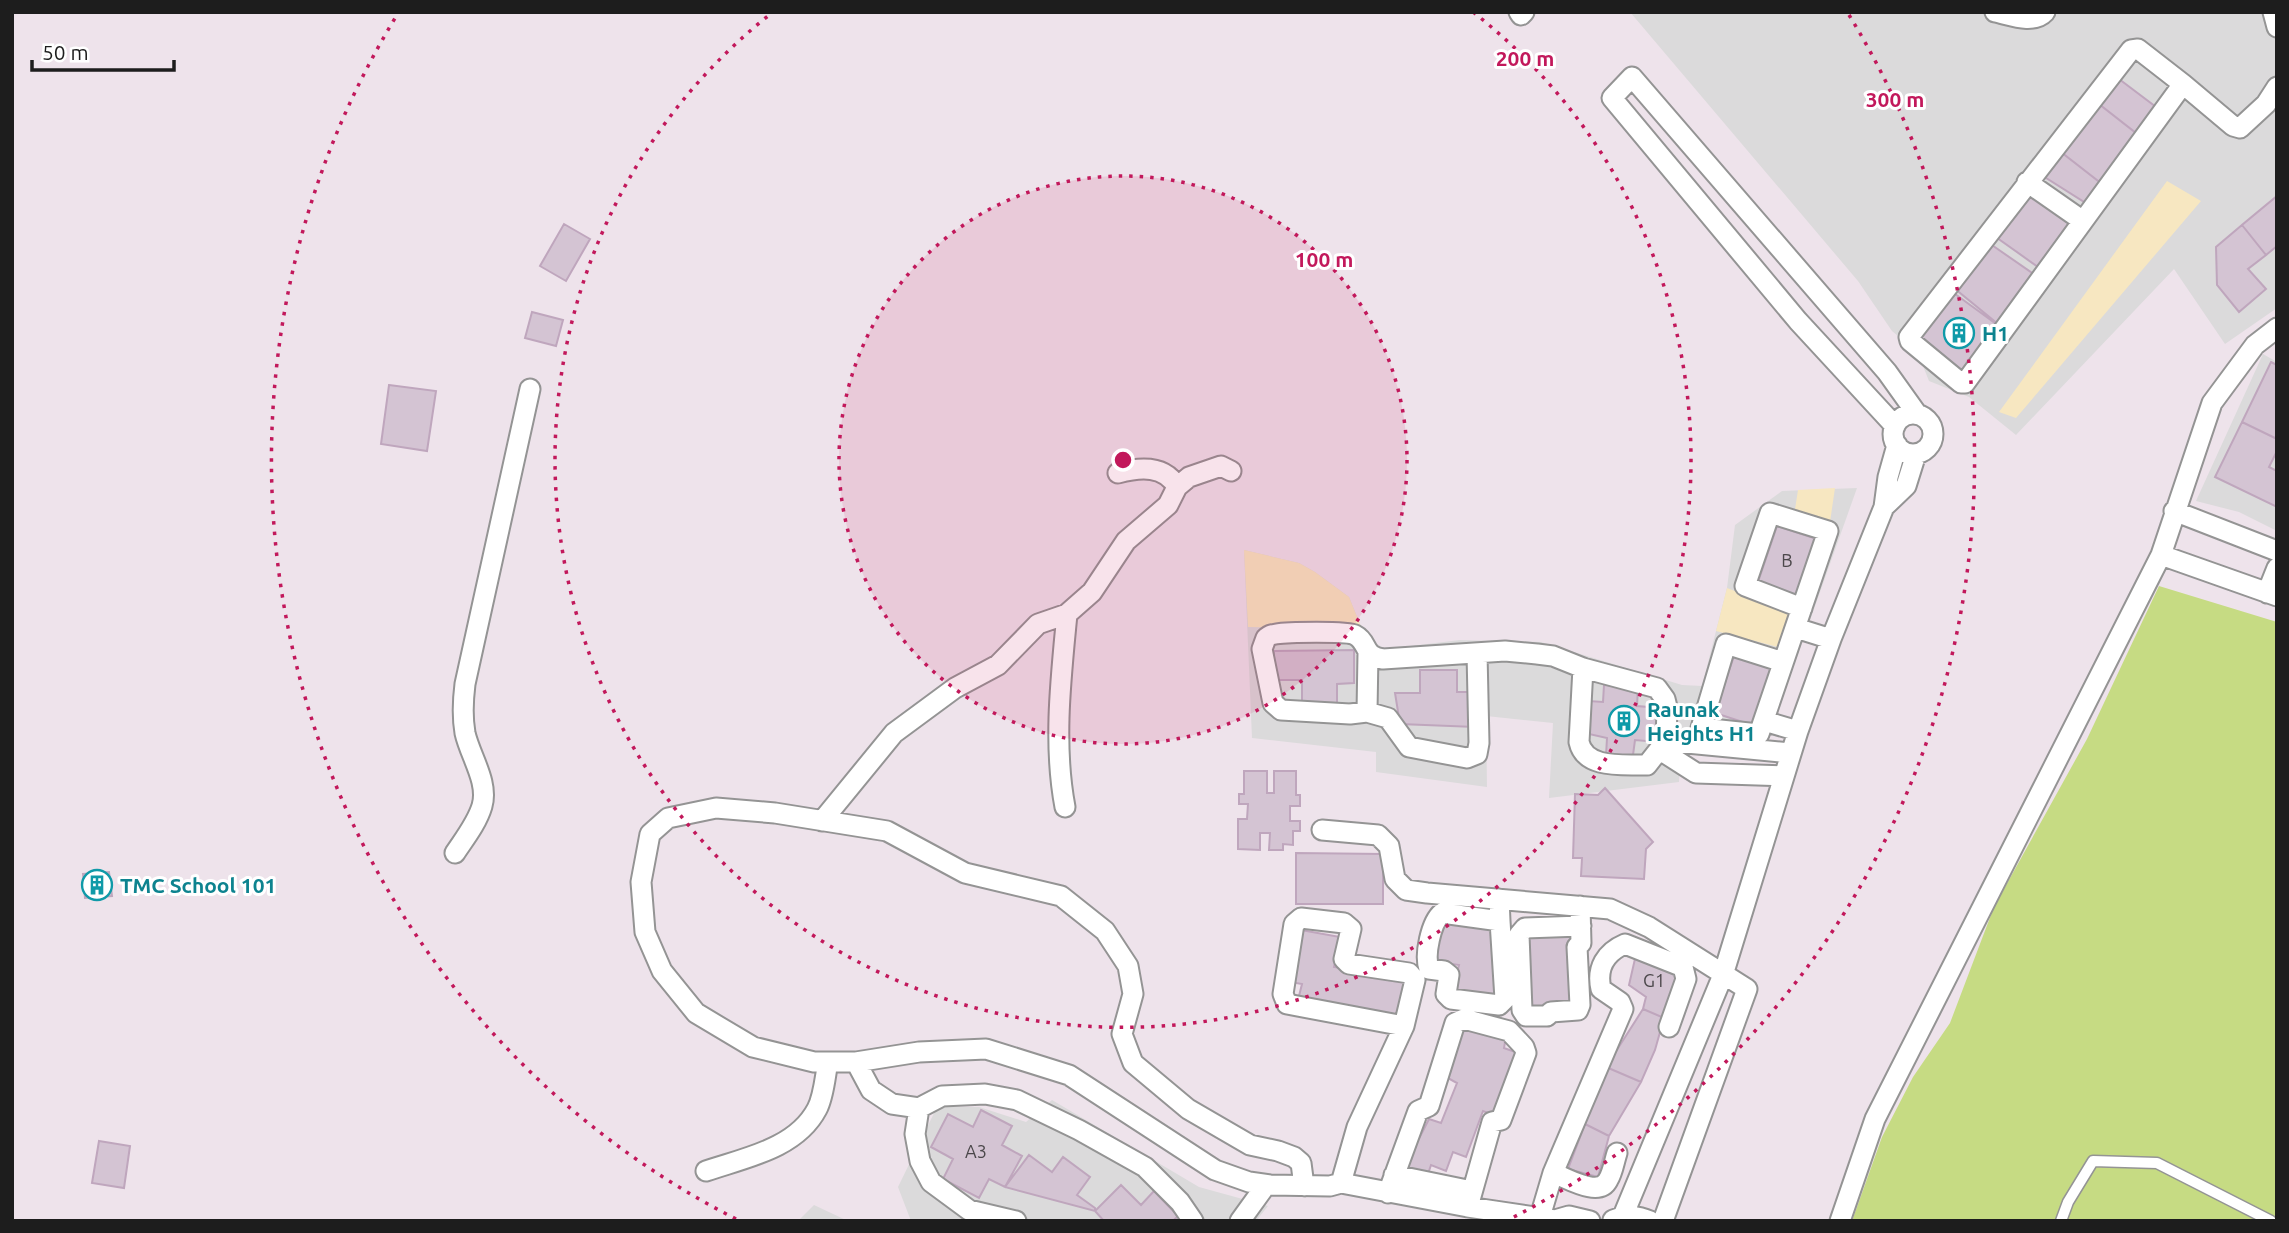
<svg xmlns="http://www.w3.org/2000/svg" width="2289" height="1233" viewBox="0 0 2289 1233" font-family="Ubuntu,sans-serif">
<style>
.residential{fill:#dbdadb}
.park{fill:#f7e7c1}
.pitch{fill:#c6db83}
.building{fill:#d4c4d3;stroke:#bfa6bd;stroke-width:2}
.lines{fill:none;stroke-linecap:round;stroke-linejoin:round}
.lane-casing{stroke:#949494;stroke-width:13}
.street-casing{stroke:#949494;stroke-width:23}
.lane{stroke:#fff;stroke-width:10}
.street{stroke:#fff;stroke-width:19}
.ring{fill:none;stroke:#c2185b;stroke-width:3.5;stroke-dasharray:3.5 7}
.labels{text-anchor:middle;dominant-baseline:central;stroke-width:6;stroke-linejoin:round;paint-order:stroke}
.number-label{font-size:18px;fill:#4b474a}
.culture-label{font-size:21px;font-weight:bold;fill:#0d838f;stroke:#fff;text-anchor:start}
.centre{fill:#c2185b;stroke:#fff;stroke-width:3.5}
.ring-label{font-size:21px;text-anchor:middle;font-weight:bold;fill:#c2185b;stroke:#fff;stroke-width:6;stroke-linejoin:round;paint-order:stroke}
</style>
<rect width="100%" height="100%" fill="#eee3eb"/>
<path class="residential" d="M 1630,12 L 2277,12 L 2277,308 L 2225,344 L 2174,269 L 2016,435 L 1969,397 L 1929,381 L 1921,361 L 1911,347 L 1892,331 L 1858,281 Z
M 2263,354 L 2277,362 L 2277,531 L 2239,512 L 2196,501 Z
M 1857,488 L 1766,744 L 1681,738 L 1679,782 L 1549,798 L 1553,723 L 1486,716 L 1487,787 L 1376,772 L 1376,752 L 1252,738 L 1244,550 L 1299,563 L 1315,572 L 1349,597 L 1362,629 L 1373,642 L 1386,649 L 1460,640 L 1541,642 L 1682,685 L 1702,686 L 1727,588 L 1735,525 L 1782,491 Z
M 1052,1100 L 1199,1187 L 1268,1206 L 1256,1221 L 911,1221 L 898,1187 L 937,1107 L 979,1107 L 1026,1122 Z
M 814,1205 L 848,1221 L 798,1221 Z"/>
<path class="park" d="M 2167,181 L 2201,201 L 2016,418 L 1999,412 Z
M 1835,488 L 1830,522 L 1794,516 L 1798,490 Z
M 1244,550 L 1299,563 L 1315,572 L 1349,597 L 1362,629 L 1248,627 Z
M 1727,588 L 1792,613 L 1782,648 L 1716,631 Z"/>
<path class="pitch" d="M 2159,586 L 2277,622 L 2277,1221 L 1852,1221 L 1882,1137 L 1913,1077 L 1950,1023 L 1994,907 L 2087,739 Z"/>
<path class="building" d="M 2119,79 L 2156,107 L 2136,133 L 2099,104 Z
M 2099,104 L 2136,133 L 2102,184 L 2061,152 Z
M 2061,152 L 2102,184 L 2089,205 L 2043,176 Z
M 2027,187 L 2072,219 L 2038,267 L 1993,235 Z
M 2277,196 L 2277,246 L 2266,255 L 2242,225 Z
M 564,224 L 590,239 L 566,281 L 540,266 Z
M 2242,225 L 2266,255 L 2248,269 L 2266,289 L 2239,312 L 2217,285 L 2216,247 Z
M 1989,243 L 2035,275 L 1998,324 L 1954,288 Z
M 1951,291 L 2003,329 L 1967,376 L 1915,338 Z
M 532,312 L 563,320 L 556,346 L 525,338 Z
M 2271,362 L 2277,365 L 2277,439 L 2242,422 Z
M 389,385 L 436,391 L 427,451 L 381,444 Z
M 2242,422 L 2277,439 L 2277,451 L 2269,467 L 2277,471 L 2277,507 L 2215,477 Z
M 1777,526 L 1817,539 L 1797,596 L 1758,582 Z
M 1354,650 L 1354,683 L 1337,684 L 1337,705 L 1302,705 L 1302,680 L 1274,680 L 1274,651 Z
M 1734,656 L 1774,670 L 1755,726 L 1715,713 Z
M 1420,670 L 1457,670 L 1457,692 L 1475,692 L 1475,727 L 1400,724 L 1395,693 L 1420,693 Z
M 1604,685 L 1638,688 L 1637,706 L 1660,708 L 1658,742 L 1635,740 L 1633,755 L 1606,756 L 1607,738 L 1589,734 L 1589,701 L 1603,702 Z
M 1244,771 L 1267,771 L 1267,793 L 1274,793 L 1274,771 L 1296,771 L 1296,795 L 1300,795 L 1300,806 L 1290,806 L 1290,821 L 1300,821 L 1300,831 L 1293,831 L 1293,845 L 1283,844 L 1283,850 L 1269,850 L 1270,833 L 1260,833 L 1260,850 L 1238,849 L 1238,819 L 1247,819 L 1248,804 L 1239,804 L 1239,794 L 1244,794 Z
M 1605,788 L 1653,842 L 1646,849 L 1644,879 L 1581,876 L 1582,858 L 1573,858 L 1575,794 L 1598,795 Z
M 1296,853 L 1383,854 L 1383,904 L 1296,904 Z
M 109,872 L 112,896 L 85,898 L 83,874 Z
M 1444,918 L 1497,928 L 1498,999 L 1452,992 L 1459,965 L 1432,961 Z
M 1301,930 L 1340,937 L 1334,967 L 1409,980 L 1400,1021 L 1298,1000 L 1302,984 L 1290,982 Z
M 1526,936 L 1574,936 L 1577,1008 L 1529,1008 Z
M 1637,950 L 1680,975 L 1664,1018 L 1643,1009 L 1646,997 L 1629,985 Z
M 1643,1009 L 1664,1018 L 1655,1050 L 1641,1082 L 1606,1067 Z
M 1464,1025 L 1506,1037 L 1504,1048 L 1521,1054 L 1498,1117 L 1483,1111 L 1466,1157 L 1453,1152 L 1446,1171 L 1431,1165 L 1426,1180 L 1403,1170 L 1429,1119 L 1441,1123 L 1457,1083 L 1446,1077 Z
M 1606,1067 L 1641,1082 L 1609,1136 L 1585,1124 Z
M 981,1110 L 1012,1126 L 1002,1145 L 1022,1156 L 1005,1187 L 989,1179 L 979,1198 L 943,1179 L 953,1159 L 931,1147 L 948,1114 L 973,1127 Z
M 1585,1124 L 1609,1136 L 1598,1177 L 1568,1169 Z
M 99,1141 L 130,1146 L 124,1188 L 92,1183 Z
M 1029,1155 L 1052,1172 L 1063,1157 L 1090,1177 L 1077,1195 L 1095,1208 L 1095,1211 L 1005,1187 Z
M 1121,1185 L 1141,1205 L 1154,1191 L 1178,1216 L 1173,1221 L 1104,1221 L 1095,1211 Z"/>
<g class="lines">
<g class="lane-casing">
<path id="lane" d="M 2061,1221 L 2068,1202 L 2093,1161 L 2157,1163 L 2271,1221"/>
</g>
<g class="street-casing">
<path id="street" d="M 1519,12 L 1521,15 L 1524,12
M 1995,12 C 2010,15 2033,25 2045,12
M 2273,12 L 2277,27
M 2183,84 L 2138,49 L 2131,50 L 1909,337 L 1910,341 L 1961,383 L 1965,383 L 2183,84 L 2233,126 L 2240,128 L 2266,104 L 2277,87
M 2027,182 L 2083,221
M1893 434a20 20 0 1 1 40 0a20 20 0 1 1-40 0Z
M 1895,426 L 1798,321 L 1612,98 L 1632,77 L 1887,372 L 1917,414
M 1118,473 C 1140,467 1165,465 1177,487
M 1884,507 L 1906,486 L 1916,454
M 2174,511 L 2277,551
M 2161,555 L 2277,596
M 2267,593 L 2277,568
M 1796,628 L 1831,639
M 1477,653 L 1479,743 L 1477,754 L 1467,758 L 1409,747 L 1388,718 L 1367,712 L 1350,714 L 1281,710 L 1273,703 L 1262,649 L 1266,638 C 1270,635 1270,635 1276,634 C 1287,632 1347,631 1355,635 C 1369,642 1362,656 1383,659 L 1505,651 L 1537,654 L 1553,656 L 1583,668 L 1657,688 L 1665,699 L 1667,707 L 1666,741 L 1647,765 C 1625,764 1585,770 1579,742 L 1583,668
M 1783,662 L 1726,644 L 1701,728 L 1759,734 L 1828,531 L 1770,513 L 1745,586 L 1802,608
M 1367,712 L 1368,653
M 1764,721 L 1798,731
M 1666,741 L 1790,753
M 1660,750 L 1696,773 L 1784,776
M 1065,807 C 1053,744 1061,677 1067,614
M 822,821 L 894,733 L 955,688 L 998,665 L 1038,624 L 1067,614 L 1092,592 L 1126,541 L 1168,505 L 1177,487 L 1189,477 L 1221,466 L 1231,471
M 1322,830 L 1378,835 L 1389,846 L 1395,879 L 1406,890 L 1427,893 L 1610,909 L 1649,927 L 1747,989 L 1663,1221
M 455,853 C 465,838 477,823 482,806 C 489,782 470,756 465,733 C 462,716 463,700 465,684 L 530,389
M 1499,899 L 1500,921 L 1505,999 L 1499,1005 L 1451,999 L 1446,994 L 1449,975 L 1444,971 L 1429,969 C 1424,955 1431,922 1442,913 L 1500,921
M 1580,906 L 1581,943 L 1577,947 L 1580,1005 L 1578,1010 L 1551,1012 L 1547,1016 L 1526,1016 L 1522,1010 L 1519,935 L 1525,928 L 1581,926
M 856,1062 L 871,1090 L 892,1104 L 919,1108 L 942,1096 L 985,1094 L 1017,1100 L 1079,1130 L 1145,1167 L 1180,1202 L 1193,1221
M 919,1108 L 915,1134 L 920,1161 L 931,1182 L 969,1210 L 1016,1221
M 706,1171 C 744,1158 796,1149 817,1109 C 824,1096 825,1076 828,1062
M 1553,1173 C 1567,1178 1599,1198 1608,1180 C 1613,1172 1614,1162 1617,1153
M 1394,1175 L 1472,1191
M 1341,1183 L 1357,1127 L 1404,1026 L 1287,1004 L 1283,994 L 1294,924 L 1301,918 L 1344,923 L 1351,929 L 1344,959 L 1349,964 L 1409,973 L 1415,980 L 1404,1026
M 1304,1186 L 1301,1163 L 1294,1157 L 1278,1151 L 1250,1145 L 1188,1109 L 1133,1063 L 1122,1034 L 1133,994 L 1128,966 L 1105,931 L 1061,896 L 965,873 L 887,831 L 775,813 L 716,808 L 668,818 L 650,834 L 641,882 L 645,932 L 662,971 L 696,1013 L 753,1047 L 814,1062 L 856,1062 L 919,1052 L 986,1049 L 1069,1075 L 1215,1170 L 1249,1182 L 1270,1185 L 1330,1186 L 1341,1183 L 1468,1207 L 1555,1220 L 1569,1216 L 1590,1221
M 1388,1193 L 1418,1111 L 1429,1106 L 1455,1023 L 1464,1019 L 1509,1031 L 1524,1047 L 1526,1053 L 1501,1120 L 1492,1122 L 1468,1207
M 1623,1216 L 1723,975 L 1798,731 L 1831,639 L 1884,507 L 1888,477 L 1897,445
M 1540,1217 L 1553,1173 L 1623,1009 L 1620,1002 L 1601,989 C 1596,968 1606,952 1625,944 L 1683,967 L 1686,979 L 1669,1027
M 1613,1220 C 1627,1215 1637,1215 1650,1221
M 1240,1221 L 1266,1185
M 1840,1221 L 1875,1119 L 2161,555 L 2212,403 L 2255,345 L 2277,328"/>
</g>
<use href="#lane" class="lane"/>
<use href="#street" class="street"/>
</g>
<circle cx="1123" cy="460" r="284" fill="#c2185b" fill-opacity=".12"/>
<g class="ring">
<circle cx="1123" cy="460" r="284"/>
<path d="M1473 12A568 568 0 1 1 773 12"/>
<path d="M736 1219A852 852 0 0 1 397 15M1849 15A852 852 0 0 1 1510 1219"/>
</g>
<defs>
<g id="building-ring" transform="scale(1.575)"><circle r="9.5" fill="#fff" stroke="#0f9aa8" stroke-width="1.5"/><path d="M-4-6H4V6H1V3H-1V6H-4ZM-2.5-4.3h1.7v1.8h-1.7ZM.8-4.3h1.7v1.8H.8ZM-2.5-1h1.7V.8h-1.7ZM.8-1h1.7V.8H.8Z" fill="#0f9aa8"/></g>
</defs>
<g fill-rule="evenodd">
<use href="#building-ring" x="1959" y="333"/>
<use href="#building-ring" x="1624" y="721"/>
<use href="#building-ring" x="97" y="885"/>
</g>
<g class="labels">
<g class="number-label">
<text x="1787" y="560">B</text>
<text x="1654" y="980">G1</text>
<text x="976" y="1151">A3</text>
</g>
<g class="culture-label">
<text x="1982" y="333">H1</text>
<text x="1647" y="709">Raunak<tspan x="1647" dy="24">Heights H1</tspan></text>
<text x="120" y="885">TMC School 101</text>
</g>
</g>
<circle cx="1123" cy="460" r="10" class="centre"/>
<g class="ring-label">
<text x="1525" y="66">200 m</text>
<text x="1895" y="107">300 m</text>
<text x="1324" y="267">100 m</text>
</g>
<rect width="2289" height="1233" fill="none" stroke="#1d1d1d" stroke-width="28"/>
<path d="M32 60v10h142v-10" fill="none" stroke="#1d1d1d" stroke-width="3.5"/>
<text x="42" y="60" font-size="21" fill="#1d1d1d" stroke="#ffffff" stroke-width="5" paint-order="stroke">50 m</text>
</svg>
